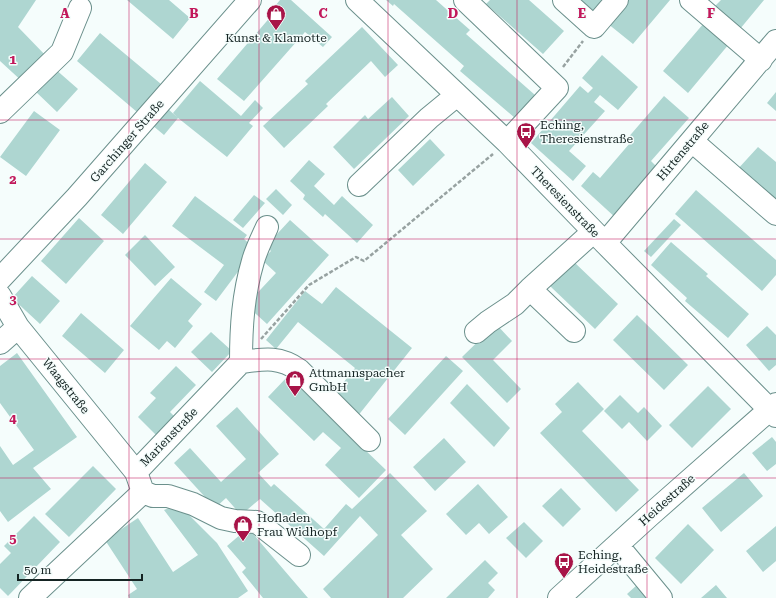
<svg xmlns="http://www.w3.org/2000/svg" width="776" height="598" viewBox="0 0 776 598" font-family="'Roboto Serif',serif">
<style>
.building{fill:#aed6d1}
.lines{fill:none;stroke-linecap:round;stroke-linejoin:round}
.minor-casing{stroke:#6b908c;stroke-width:24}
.path{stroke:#97a2a1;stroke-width:2.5;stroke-dasharray:4 2;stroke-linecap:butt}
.minor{stroke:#fff;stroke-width:22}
.grid{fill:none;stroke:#c2185b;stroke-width:1;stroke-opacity:0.55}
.labels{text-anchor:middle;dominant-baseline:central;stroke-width:3;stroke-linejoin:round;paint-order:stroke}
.poi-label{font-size:12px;fill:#152423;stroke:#f5fdfc;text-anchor:start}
.street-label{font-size:12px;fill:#152423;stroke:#f5fdfc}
.grid-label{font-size:13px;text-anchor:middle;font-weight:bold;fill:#c2185b;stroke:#f5fdfc;stroke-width:3;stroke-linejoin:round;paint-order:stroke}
</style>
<rect width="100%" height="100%" fill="#f5fdfc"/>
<path class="building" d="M 0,0 L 36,0 L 18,27 L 49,59 L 25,84 L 0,61 Z
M 127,0 L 169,0 L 190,18 L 173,39 Z
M 280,0 L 291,0 L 332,37 L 323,47 L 305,32 L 244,101 L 217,79 L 278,8 L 275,6 Z
M 386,0 L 436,0 L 470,30 L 466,34 L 535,95 L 515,118 L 460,71 L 464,66 L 394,4 L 393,6 Z
M 490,0 L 529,0 L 564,31 L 543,54 L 486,4 Z
M 581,0 L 608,0 L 596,13 Z
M 627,0 L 670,0 L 633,44 L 607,23 Z
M 721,0 L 764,0 L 740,29 L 714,7 Z
M 704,23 L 729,44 L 688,93 L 663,71 Z
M 362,27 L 398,65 L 385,77 L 371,61 L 326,104 L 328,106 L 284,148 L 263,126 L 308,84 L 305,81 Z
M 100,33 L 161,84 L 137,112 L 77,61 Z
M 602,55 L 638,87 L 618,110 L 600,95 L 594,102 L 605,111 L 569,151 L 586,166 L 573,181 L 531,143 L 580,86 L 588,93 L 593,88 L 582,78 Z
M 54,68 L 78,89 L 57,112 L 34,90 Z
M 200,81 L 241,116 L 255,100 L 263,108 L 249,123 L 253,126 L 227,157 L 178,118 L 173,113 Z
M 776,92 L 776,111 L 767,103 Z
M 664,96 L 689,118 L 651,161 L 657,167 L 617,219 L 581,186 L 593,172 L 600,178 L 630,143 L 626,140 Z
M 392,97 L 409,116 L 354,169 L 333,147 L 365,115 L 368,119 Z
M 167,108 L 178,118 L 164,135 L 152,125 Z
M 34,111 L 60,130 L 26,176 L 0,157 Z
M 430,139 L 445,155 L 413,186 L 398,170 Z
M 758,147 L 776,162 L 776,206 L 736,171 Z
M 309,160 L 325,174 L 314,186 L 334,205 L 342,196 L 373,225 L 357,243 L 325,214 L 323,217 L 303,199 L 305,195 L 290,181 Z
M 145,163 L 167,182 L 123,234 L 101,215 Z
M 276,189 L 292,205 L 283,215 L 266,199 Z
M 696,190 L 776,260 L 776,275 L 762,291 L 675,214 Z
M 254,195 L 265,203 L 243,228 L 233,220 Z
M 195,196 L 247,235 L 244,239 L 255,249 L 216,301 L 204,292 L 224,265 L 172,226 Z
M 79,218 L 104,241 L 66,284 L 41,261 Z
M 674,219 L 681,225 L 651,257 L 644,251 Z
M 290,220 L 329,255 L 267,324 L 246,305 L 276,273 L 262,260 L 271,251 L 266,246 Z
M 145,235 L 175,267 L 155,286 L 125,255 Z
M 671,242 L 708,274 L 706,276 L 749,314 L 728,338 L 685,301 L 687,298 L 651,265 Z
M 574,262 L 618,304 L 595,329 L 550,286 Z
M 32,276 L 60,301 L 40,324 L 12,298 Z
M 171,278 L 202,304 L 188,321 L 193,326 L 175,348 L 167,341 L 159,350 L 130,326 Z
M 336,287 L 412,348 L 357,417 L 332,397 L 355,368 L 298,322 L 276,349 L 266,340 L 305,291 L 322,304 Z
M 81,313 L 124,350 L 105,373 L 62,336 Z
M 637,315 L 688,365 L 664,390 L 613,340 Z
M 496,324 L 512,341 L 493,360 L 521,389 L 507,403 L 462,357 Z
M 767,326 L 776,335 L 776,365 L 769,371 L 746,345 Z
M 211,332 L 232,351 L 212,372 L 191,352 Z
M 17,353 L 77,437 L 33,468 L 51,489 L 8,522 L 0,511 L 0,446 L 13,465 L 34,450 L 0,403 L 0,366 Z
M 446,356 L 463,371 L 405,435 L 388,419 Z
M 176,366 L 196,385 L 170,412 L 176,418 L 158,437 L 138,417 L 156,398 L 150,393 Z
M 288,376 L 386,470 L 359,498 L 325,465 L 341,448 L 323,432 L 314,441 L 268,397 Z
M 578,382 L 604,409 L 582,431 L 639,490 L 616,512 L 540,433 L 562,412 L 555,404 Z
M 467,384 L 510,428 L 494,447 L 450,403 Z
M 708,386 L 731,409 L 692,448 L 669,425 Z
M 620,395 L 638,413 L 644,407 L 662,426 L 647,441 L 629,422 L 622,429 L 604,411 Z
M 237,407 L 279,454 L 258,473 L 271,487 L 274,484 L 324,529 L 346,504 L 352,509 L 390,473 L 427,511 L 401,535 L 433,569 L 403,598 L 331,598 L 323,589 L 378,535 L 360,516 L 324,556 L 260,499 L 241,515 L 226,498 L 215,508 L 174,463 L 190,448 L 221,482 L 246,459 L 216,426 Z
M 772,437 L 776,442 L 776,464 L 767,471 L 752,453 Z
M 444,438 L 466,462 L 435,491 L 413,467 Z
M 93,466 L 116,489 L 69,537 L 45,514 Z
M 744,473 L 763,496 L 721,532 L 702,508 Z
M 478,484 L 508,517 L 489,534 L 479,523 L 466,535 L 446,514 Z
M 561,488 L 581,509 L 563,527 L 542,506 Z
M 178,504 L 217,543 L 248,591 L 238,598 L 129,598 L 128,595 L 137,589 L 105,540 L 138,518 L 173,572 L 198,555 L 164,510 Z
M 34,516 L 60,542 L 8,596 L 0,588 L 0,564 L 11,553 L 4,546 Z
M 524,522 L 543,541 L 526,558 L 506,538 Z
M 688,524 L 714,550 L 681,584 L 655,558 Z
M 776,526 L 776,561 L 763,572 L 746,551 Z
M 248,528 L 308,598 L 263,598 L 242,572 L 246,568 L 227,546 Z
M 485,560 L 498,573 L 488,583 L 495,590 L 488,598 L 446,598 Z
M 637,585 L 650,598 L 631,598 L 627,594 Z
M 716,585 L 727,598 L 701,598 Z"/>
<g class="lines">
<g class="minor-casing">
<path id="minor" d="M 357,0 L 507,142 L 605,243 L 776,416
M 465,0 L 557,88 L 507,142
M 564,0 L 594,27 L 617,0
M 691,0 L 761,60
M 0,112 L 62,52 L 80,8
M 692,141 L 776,214
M 359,185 L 429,118 L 457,95
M 605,243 L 776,41
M 0,279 L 77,197 L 250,0
M 0,296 L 18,327 L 136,472 L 143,492 L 30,598
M 574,331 L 530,289 L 593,232
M 476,332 L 488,322 L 515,304 L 530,289
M 0,343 L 18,327
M 241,362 C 264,359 279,356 299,370 L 369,440
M 241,362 C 241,327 243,295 253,261 C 256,250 262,238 267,227
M 136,472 L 241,362
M 143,492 L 153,496 L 168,496 L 193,504 L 221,518 L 235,521 L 257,522 L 299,555
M 618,546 L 661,598
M 559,598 L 649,516 L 776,404"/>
</g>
<path class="path" d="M 563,67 L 583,41
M 261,339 L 309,285 L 356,257 L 364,261 L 493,154"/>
<use href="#minor" class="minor"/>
</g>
<path class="grid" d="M 129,0 L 129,598M 259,0 L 259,598M 388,0 L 388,598M 517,0 L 517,598M 647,0 L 647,598M 0,120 L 776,120M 0,239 L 776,239M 0,359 L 776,359M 0,478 L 776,478"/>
<defs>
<g id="shop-pin" transform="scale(1)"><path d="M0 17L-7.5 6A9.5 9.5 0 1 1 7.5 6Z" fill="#a81448" stroke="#f5fdfc"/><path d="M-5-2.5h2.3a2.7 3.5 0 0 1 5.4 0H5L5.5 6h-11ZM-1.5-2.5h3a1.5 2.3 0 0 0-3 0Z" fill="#fff"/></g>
<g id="bus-pin" transform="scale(1)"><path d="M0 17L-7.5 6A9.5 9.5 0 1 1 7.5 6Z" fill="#a81448" stroke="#f5fdfc"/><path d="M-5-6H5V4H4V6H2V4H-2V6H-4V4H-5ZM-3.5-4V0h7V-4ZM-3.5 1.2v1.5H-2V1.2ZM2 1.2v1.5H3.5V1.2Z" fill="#fff"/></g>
</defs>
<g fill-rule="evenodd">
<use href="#shop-pin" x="276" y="14"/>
<use href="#bus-pin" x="526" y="132"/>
<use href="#shop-pin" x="295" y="380"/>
<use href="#shop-pin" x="243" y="525"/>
<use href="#bus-pin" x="564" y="562"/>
</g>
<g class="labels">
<g class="poi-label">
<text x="276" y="38" text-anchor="middle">Kunst &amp; Klamotte</text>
<text x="540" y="125">Eching,<tspan x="540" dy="14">Theresienstraße</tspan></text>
<text x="309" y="373">Attmannspacher<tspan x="309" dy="14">GmbH</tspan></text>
<text x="257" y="518">Hofladen<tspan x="257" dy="14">Frau Widhopf</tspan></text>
<text x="578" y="555">Eching,<tspan x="578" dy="14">Heidestraße</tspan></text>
</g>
<g class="street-label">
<text transform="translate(127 141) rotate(-49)">Garchinger Straße</text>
<text transform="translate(683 151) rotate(-50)">Hirtenstraße</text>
<text transform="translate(565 202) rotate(46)">Theresienstraße</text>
<text transform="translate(66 386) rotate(51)">Waagstraße</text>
<text transform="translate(169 437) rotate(-46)">Marienstraße</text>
<text transform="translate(667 500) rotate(-42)">Heidestraße</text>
</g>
</g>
<g class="grid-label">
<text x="65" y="18">A</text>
<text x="194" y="18">B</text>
<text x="323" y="18">C</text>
<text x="453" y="18">D</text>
<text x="582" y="18">E</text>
<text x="711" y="18">F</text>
<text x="13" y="64">1</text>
<text x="13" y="184">2</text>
<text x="13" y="304">3</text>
<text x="13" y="423">4</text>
<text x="13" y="543">5</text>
</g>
<path d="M18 574v6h124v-6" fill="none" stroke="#152423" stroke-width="2"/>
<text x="24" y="574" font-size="12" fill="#152423" stroke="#f5fdfc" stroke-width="3" paint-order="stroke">50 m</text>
</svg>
